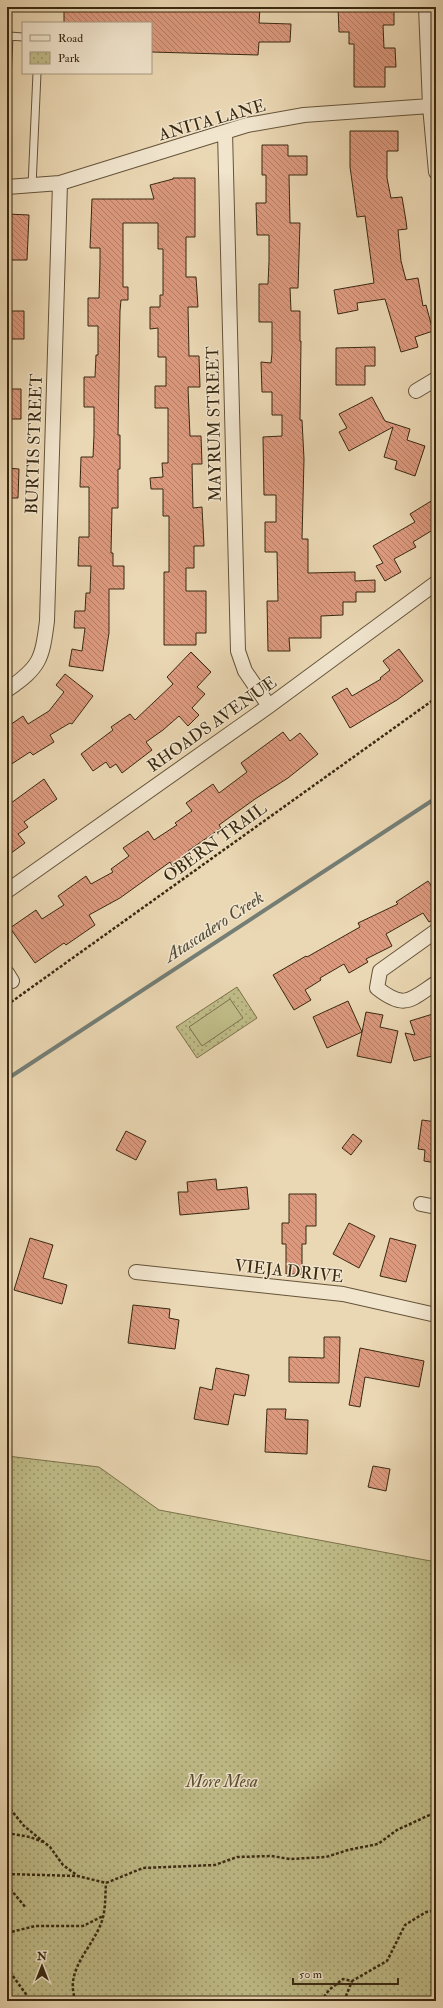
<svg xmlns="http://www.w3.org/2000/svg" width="443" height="2008" viewBox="0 0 443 2008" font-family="'IM FELL Double Pica',serif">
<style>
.park{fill:url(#park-dots);stroke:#7c724c}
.pitch{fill:#bfbc88;stroke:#7c724c}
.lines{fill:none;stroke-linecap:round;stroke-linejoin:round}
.stream{stroke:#747e75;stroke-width:4}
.building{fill:url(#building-back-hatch);stroke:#392911}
.lane-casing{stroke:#65543a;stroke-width:9}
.street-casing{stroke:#65543a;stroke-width:16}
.path{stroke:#392911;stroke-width:2.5;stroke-dasharray:3 2;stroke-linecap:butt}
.lane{stroke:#f1e5ce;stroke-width:7}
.street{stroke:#f1e5ce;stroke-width:14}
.labels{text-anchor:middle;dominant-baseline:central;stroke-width:3;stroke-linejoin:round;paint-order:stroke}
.street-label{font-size:17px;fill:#392911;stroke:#f1e5ce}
.park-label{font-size:17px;font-style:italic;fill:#5a4e2f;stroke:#f1e5ce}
.water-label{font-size:18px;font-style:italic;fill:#524c3a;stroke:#f1e5ce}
</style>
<defs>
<pattern id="park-dots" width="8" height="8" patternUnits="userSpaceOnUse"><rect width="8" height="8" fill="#bfbc88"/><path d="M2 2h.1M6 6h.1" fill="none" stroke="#9c996e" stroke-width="1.8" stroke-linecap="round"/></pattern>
<pattern id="building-back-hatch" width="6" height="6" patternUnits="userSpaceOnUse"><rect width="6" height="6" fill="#dc997e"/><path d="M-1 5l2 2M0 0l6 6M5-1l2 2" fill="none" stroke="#b37d66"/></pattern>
</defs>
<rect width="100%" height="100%" fill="#ead7b3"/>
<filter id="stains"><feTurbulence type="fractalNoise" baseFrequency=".005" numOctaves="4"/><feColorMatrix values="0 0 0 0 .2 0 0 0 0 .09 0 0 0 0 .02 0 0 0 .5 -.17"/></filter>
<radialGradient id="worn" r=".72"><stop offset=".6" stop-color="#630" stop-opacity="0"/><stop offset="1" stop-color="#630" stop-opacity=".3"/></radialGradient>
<path class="park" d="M 237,987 L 257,1018 L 197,1058 L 176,1027 Z
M 7,1456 L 99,1467 L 159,1510 L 436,1562 L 436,2001 L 7,2001 Z"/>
<path class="pitch" d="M 230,999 L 243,1018 L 202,1046 L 189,1027 Z"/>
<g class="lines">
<path class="stream" d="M 7,1079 L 436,798"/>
</g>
<path class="building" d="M 64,7 L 260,8 L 259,23 L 291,24 L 290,42 L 259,42 L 258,55 L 151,52 L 151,23 L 64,23 Z
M 338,7 L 394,7 L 394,25 L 383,25 L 384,48 L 395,48 L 396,67 L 385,67 L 385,87 L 354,87 L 354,44 L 349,44 L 349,32 L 339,32 Z
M 350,131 L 398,131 L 398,151 L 387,151 L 387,178 L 391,198 L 402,197 L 406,221 L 407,229 L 398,230 L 401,261 L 406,280 L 418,278 L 423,306 L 426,305 L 433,331 L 415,337 L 418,347 L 401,352 L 385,299 L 357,303 L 358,310 L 338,314 L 334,290 L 374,283 L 365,216 L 357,217 L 350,167 Z
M 262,145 L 288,145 L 288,156 L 307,156 L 307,175 L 289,175 L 290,223 L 300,223 L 298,288 L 290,288 L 291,311 L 300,311 L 300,341 L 301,341 L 300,420 L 302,420 L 304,459 L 302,539 L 308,539 L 308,573 L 355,572 L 355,581 L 375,580 L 375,592 L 356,592 L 356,602 L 343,602 L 343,615 L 321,616 L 321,638 L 289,638 L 290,651 L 268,651 L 267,601 L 278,601 L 277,552 L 265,552 L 265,522 L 276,522 L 276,495 L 264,495 L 263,437 L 282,436 L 282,415 L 272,415 L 272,392 L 262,392 L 261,362 L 271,363 L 272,353 L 272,322 L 259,322 L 259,284 L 268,284 L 269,261 L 269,235 L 257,235 L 256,203 L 266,203 L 266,175 L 262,175 Z
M 173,178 L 195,178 L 195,237 L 186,237 L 186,277 L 196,277 L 198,307 L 188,307 L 189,356 L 199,356 L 200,387 L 188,387 L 189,413 L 190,436 L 201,436 L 202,464 L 192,464 L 193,508 L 202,507 L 204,546 L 194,546 L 194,568 L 186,568 L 186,591 L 206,591 L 206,633 L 196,633 L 196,645 L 164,645 L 164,572 L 169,572 L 169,516 L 163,516 L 163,489 L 151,489 L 150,478 L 163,477 L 162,463 L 168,463 L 168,408 L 155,408 L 155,386 L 166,386 L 166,357 L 158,357 L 158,328 L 150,329 L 150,307 L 160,307 L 160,295 L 163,295 L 163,249 L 158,249 L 158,223 L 123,223 L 123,287 L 128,287 L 128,300 L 121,300 L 120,311 L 118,435 L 120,435 L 120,469 L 118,469 L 118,508 L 112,508 L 111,553 L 113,553 L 113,566 L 124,566 L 124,589 L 109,589 L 109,633 L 103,671 L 69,666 L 72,649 L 82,651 L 85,628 L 74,628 L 75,611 L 85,611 L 86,593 L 90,593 L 91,566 L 78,566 L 79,537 L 89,537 L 89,487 L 80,487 L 81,457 L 93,457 L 94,435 L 94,407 L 84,407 L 84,377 L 95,377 L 96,355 L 98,355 L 98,326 L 88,326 L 88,298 L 99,298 L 100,265 L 100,248 L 90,248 L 92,199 L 154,199 L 150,185 L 173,179 Z
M 7,214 L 29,215 L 27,260 L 7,260 Z
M 7,311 L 24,311 L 24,339 L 7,339 Z
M 375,347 L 375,366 L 365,366 L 365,385 L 336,385 L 336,348 Z
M 7,389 L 21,389 L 21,419 L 7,419 Z
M 372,397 L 385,421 L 410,429 L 407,440 L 425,446 L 415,476 L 395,469 L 397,461 L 384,457 L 393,427 L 349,451 L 339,432 L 347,428 L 339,414 Z
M 7,468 L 19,469 L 18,498 L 7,498 Z
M 436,498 L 436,528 L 413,542 L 416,547 L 394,559 L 401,572 L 385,581 L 376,566 L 383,563 L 373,546 L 415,522 L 410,514 Z
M 399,649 L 423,681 L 397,700 L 350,728 L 332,697 L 347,688 L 352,696 L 381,679 L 380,678 L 390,670 L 383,661 Z
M 191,652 L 211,672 L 197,687 L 205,694 L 192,708 L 199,715 L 188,726 L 179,716 L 163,730 L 146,742 L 152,750 L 122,773 L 116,764 L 110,768 L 106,762 L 93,771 L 81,754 L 113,730 L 111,727 L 130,714 L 135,720 L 173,684 L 167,677 Z
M 65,674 L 93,696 L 72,724 L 70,723 L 50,735 L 54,742 L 33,755 L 30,752 L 7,767 L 7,727 L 23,716 L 28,724 L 49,711 L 64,692 L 56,685 Z
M 283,732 L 290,741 L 300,733 L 318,754 L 288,778 L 255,799 L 219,825 L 221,828 L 188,851 L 191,855 L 173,867 L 170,862 L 120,898 L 89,915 L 95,925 L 66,945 L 64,943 L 35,963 L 10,928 L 36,910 L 42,919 L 64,905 L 58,896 L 86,876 L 91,884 L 113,872 L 111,869 L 129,856 L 123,848 L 148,831 L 154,840 L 177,825 L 175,823 L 192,811 L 186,803 L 213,784 L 219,793 L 247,772 L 241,763 Z
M 44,779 L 57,799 L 24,822 L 28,827 L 18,834 L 25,843 L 7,856 L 7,806 Z
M 428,881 L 436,892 L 436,918 L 429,922 L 423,913 L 386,934 L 392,946 L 366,959 L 368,962 L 349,973 L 344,964 L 320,978 L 321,980 L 305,990 L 311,1000 L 294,1010 L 273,975 L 306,956 L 307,957 L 360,927 L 358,923 L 398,904 L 396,902 Z
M 348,1001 L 362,1032 L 366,1012 L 383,1015 L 380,1027 L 398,1031 L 391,1063 L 357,1056 L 362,1032 L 327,1048 L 313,1017 Z
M 436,1013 L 436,1055 L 414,1061 L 405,1033 L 415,1035 L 410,1021 Z
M 422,1120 L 436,1122 L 436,1163 L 424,1161 L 425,1150 L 418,1149 Z
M 126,1131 L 146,1141 L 136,1160 L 116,1150 Z
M 353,1134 L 362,1141 L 351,1155 L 342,1148 Z
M 216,1179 L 217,1190 L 247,1187 L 249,1209 L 180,1215 L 178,1192 L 188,1192 L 187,1182 Z
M 289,1194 L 316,1194 L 316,1226 L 306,1226 L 306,1244 L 302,1244 L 302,1274 L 286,1274 L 286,1244 L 282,1244 L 282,1223 L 289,1223 Z
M 349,1223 L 375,1236 L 359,1268 L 333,1254 Z
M 30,1238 L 53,1245 L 43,1278 L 67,1285 L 62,1304 L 14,1290 Z
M 390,1238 L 416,1245 L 406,1282 L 380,1276 Z
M 133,1305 L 170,1309 L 169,1318 L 179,1320 L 175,1349 L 128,1343 Z
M 324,1337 L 340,1337 L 339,1383 L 289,1382 L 289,1357 L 324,1358 Z
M 360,1348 L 424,1361 L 419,1387 L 365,1377 L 360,1407 L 349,1405 Z
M 216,1368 L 249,1375 L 245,1396 L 234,1394 L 228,1425 L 194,1419 L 200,1387 L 212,1390 Z
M 267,1409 L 286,1409 L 285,1419 L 308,1420 L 307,1454 L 265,1452 Z
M 373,1466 L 390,1469 L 386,1491 L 368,1487 Z"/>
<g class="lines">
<g class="lane-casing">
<path id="lane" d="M 7,81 L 9,36 L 23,37
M 32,186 L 37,73"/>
</g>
<g class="street-casing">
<path id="street" d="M 426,7 L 430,106 L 436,172
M 225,132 L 238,651 L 245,671 L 269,706
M 7,187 L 60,183 L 247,125 L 304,115 L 430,106
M 416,391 L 436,379
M 7,690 C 40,667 42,660 47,621 L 60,183
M 7,891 L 269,706 L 436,583
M 436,931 L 380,971 L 377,988 C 405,1010 410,1000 436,983
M 7,973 L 12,981
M 421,1204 L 436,1207
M 136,1272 L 343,1294 L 436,1315"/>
</g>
<path class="path" d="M 7,1005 L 436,698
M 7,1805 L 24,1826 L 50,1847 L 63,1865 L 78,1876
M 7,1833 L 30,1837 L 43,1842
M 7,1874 L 78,1876 L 106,1883 L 143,1868 L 215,1865 L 237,1857 L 271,1856 L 290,1859 L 326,1857 L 348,1850 L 378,1844 L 397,1830 L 436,1812
M 7,1885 L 26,1908
M 7,1933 L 35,1926 L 83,1926 L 103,1916
M 7,1968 L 31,2001
M 75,2001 C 74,1995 72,1988 73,1982 C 75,1962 92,1945 100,1926 C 106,1913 105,1898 106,1883
M 321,2001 L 329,1990 L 343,1979 L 352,1981 L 387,1961 L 405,1925 L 426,1912 L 436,1911
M 344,2001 L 352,1981"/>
<use href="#lane" class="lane"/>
<use href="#street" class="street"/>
</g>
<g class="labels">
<g class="street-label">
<text transform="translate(212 120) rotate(-16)">ANITA LANE</text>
<text transform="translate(214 424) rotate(-91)">MAYRUM STREET</text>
<text transform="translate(34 444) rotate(-88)">BURTIS STREET</text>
<text transform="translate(212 724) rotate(-35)">RHOADS AVENUE</text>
<text transform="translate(215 842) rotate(-36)">OBERN TRAIL</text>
<text transform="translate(289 1271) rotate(6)">VIEJA DRIVE</text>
</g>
<g class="park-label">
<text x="222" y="1781">More Mesa</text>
</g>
<g class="water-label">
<text transform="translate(214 927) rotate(-33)">Atascadero Creek</text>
</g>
</g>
<rect width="443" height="2008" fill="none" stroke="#ead7b3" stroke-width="24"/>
<rect x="8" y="8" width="427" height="1992" fill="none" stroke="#392911" stroke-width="2"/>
<rect x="12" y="12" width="419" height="1984" fill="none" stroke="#392911"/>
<rect x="22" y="22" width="130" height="52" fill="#f1e5ce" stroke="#a79a82"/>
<rect x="30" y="35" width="20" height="6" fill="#f1e5ce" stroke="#a79a82"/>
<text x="58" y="42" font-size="12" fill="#392911">Road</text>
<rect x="30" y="52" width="20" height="12" fill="url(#park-dots)" stroke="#a79a82"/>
<text x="58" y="62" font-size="12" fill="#392911">Park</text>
<g transform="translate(42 1966)" stroke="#f1e5ce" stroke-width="3" paint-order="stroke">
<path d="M0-3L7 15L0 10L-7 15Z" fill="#392911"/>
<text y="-6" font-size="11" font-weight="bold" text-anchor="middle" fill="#392911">N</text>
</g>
<path d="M293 1978v6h105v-6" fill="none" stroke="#392911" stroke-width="2"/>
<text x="299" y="1978" font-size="12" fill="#392911" stroke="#f1e5ce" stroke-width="3" paint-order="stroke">50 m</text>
<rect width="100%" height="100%" filter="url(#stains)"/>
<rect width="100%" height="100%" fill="url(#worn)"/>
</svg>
